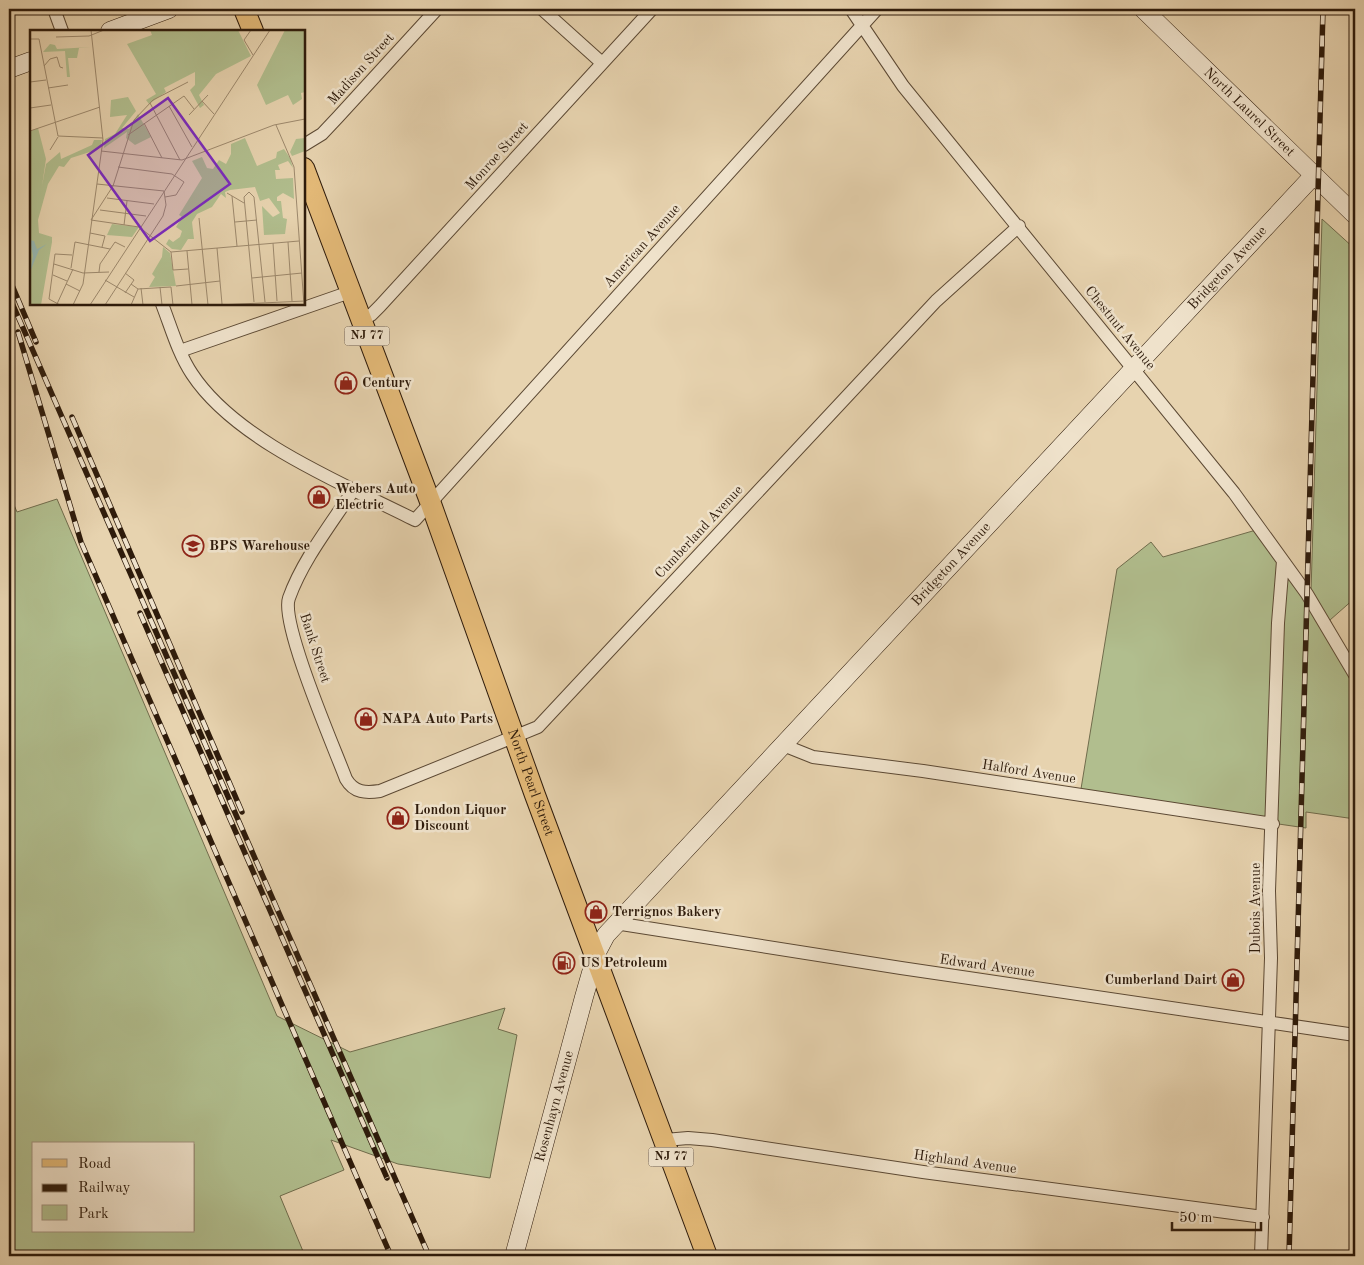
<svg xmlns="http://www.w3.org/2000/svg" width="1364" height="1265" viewBox="0 0 1364 1265" font-family="'Old Standard TT',serif">
<style>
.green{fill:#b1be8e;stroke:#706c4c;fill-rule:evenodd}
.lines{fill:none;stroke-linecap:round;stroke-linejoin:round}
.street-casing{stroke:#5c4934;stroke-width:14}
.secondary-casing{stroke:#2e1b0b;stroke-width:19}
.primary-casing{stroke:#2e1b0b;stroke-width:22}
.street{stroke:#efe2cb;stroke-width:12}
.secondary{stroke:#efe2cb;stroke-width:18}
.primary{stroke:#e4ba78;stroke-width:20}
.rail-casing{stroke:#2e1b0b;stroke-width:5.5}
.rail{stroke:#efe2cb;stroke-width:4;stroke-dasharray:11;stroke-linecap:butt}
.labels{text-anchor:middle;dominant-baseline:central;stroke-width:5;stroke-linejoin:round;paint-order:stroke}
.shield{fill:#efe2cb;stroke:#685745;stroke-width:1}
.shield-label{font-size:12px;font-weight:bold;fill:#2e1b0b}
.street-label{font-size:14px;fill:#2e1b0b;stroke:#efe2cb}
.poi-label{font-size:14px;font-weight:bold;fill:#2e1b0b;stroke:#efe2cb;text-anchor:start}
.inset-road{fill:none;stroke:#9d896d;stroke-width:1}
.view{fill:#7b2cbf;fill-opacity:0.15;stroke:#7b2cbf;stroke-width:2.5}
.inset-edge{fill:none;stroke:#2e1b0b;stroke-width:2.5}
</style>
<rect width="100%" height="100%" fill="#e7d3af"/>
<filter id="stains"><feTurbulence type="fractalNoise" baseFrequency=".004" numOctaves="4"/><feColorMatrix values="0 0 0 0 .2 0 0 0 0 .09 0 0 0 0 .02 0 0 0 .5 -.17"/></filter>
<radialGradient id="worn" r=".72"><stop offset=".6" stop-color="#630" stop-opacity="0"/><stop offset="1" stop-color="#630" stop-opacity=".3"/></radialGradient>
<path class="green" d="M 1322,219 L 1355,249 L 1355,598 L 1330,620 L 1355,681 L 1355,819 L 1306,812 L 1306,828 L 1080,795 L 1117,569 L 1151,542 L 1163,557 L 1263,528 L 1311,592 Z
M 9,493 L 17,512 L 57,499 L 277,1016 L 350,1052 L 505,1008 L 498,1029 L 517,1035 L 490,1178 L 398,1164 L 331,1140 L 344,1170 L 280,1196 L 305,1256 L 9,1256 ZM 34,1144 L 194,1144 L 194,1231 L 34,1231 Z"/>
<g class="lines">
<g class="street-casing">
<path id="street" d="M 54,9 L 62,31
M 542,9 L 602,63
M 851,9 L 903,86 L 1234,493 L 1307,594 L 1355,675
M 304,145 L 322,134 L 338,117 L 437,9
M 162,304 C 171,327 178,353 192,374 C 236,441 344,484 415,520 L 877,9
M 361,320 L 371,315 L 380,306 L 652,9
M 180,351 L 350,292
M 354,489 C 332,523 303,559 289,598 C 280,623 334,747 346,779 C 354,793 366,793 380,791 L 538,727 L 936,301 L 1019,226
M 783,745 L 813,757 L 923,771 L 1273,824
M 615,923 L 901,968 L 1355,1035
M 665,1140 L 688,1138 L 712,1140 L 923,1172 L 1263,1217
M 1261,1256 L 1271,958 L 1269,891 L 1278,623 L 1283,561"/>
</g>
<g class="secondary-casing">
<g id="secondary">
<path id="s1" d="M 1143,9 L 1355,215"/>
<path d="M 110,31 L 169,9"/>
<path d="M 9,69 L 31,61"/>
<path id="s2" d="M 514,1256 L 584,997 L 597,952 L 606,935 L 1314,175"/>
</g>
</g>
<g class="primary-casing">
<g id="primary">
<path d="M 244,9 L 253,31"/>
<path id="s3" d="M 304,168 L 431,504 L 535,795 L 707,1256"/>
</g>
</g>
<use href="#street" class="street"/>
<use href="#secondary" class="secondary"/>
<use href="#primary" class="primary"/>
<g class="rail-casing">
<path id="rail" d="M 9,278 L 36,342
M 9,296 L 429,1256
M 18,332 L 81,542 L 391,1256
M 72,417 L 242,812
M 140,613 L 387,1178
M 1289,1256 L 1323,9"/>
</g>
<use href="#rail" class="rail"/>
</g>
<defs>
<g id="shop-ring" transform="scale(1.125)"><circle r="9.5" fill="#efe2cb" stroke="#8f2418" stroke-width="1.5"/><path d="M-5-2.5h2.3a2.7 3.5 0 0 1 5.4 0H5L5.5 6h-11ZM-1.5-2.5h3a1.5 2.3 0 0 0-3 0Z" fill="#8f2418"/></g>
<g id="school-ring" transform="scale(1.125)"><circle r="9.5" fill="#efe2cb" stroke="#8f2418" stroke-width="1.5"/><path d="M0-5L7-2L0 1L-7-2ZM-4 1L0 2.5L4 1V4Q0 6-4 4Z" fill="#8f2418"/></g>
<g id="fuel-ring" transform="scale(1.125)"><circle r="9.5" fill="#efe2cb" stroke="#8f2418" stroke-width="1.5"/><path d="M-5.5-6h7V0h2V4h1.3V-2.5L3-4.5l.8-.8L6-3V5H2.5V1h-1V6h-7ZM-4.2-4.7v3.2H.2V-4.7Z" fill="#8f2418"/></g>
</defs>
<g fill-rule="evenodd">
<use href="#shop-ring" x="346" y="383"/>
<use href="#shop-ring" x="319" y="497"/>
<use href="#school-ring" x="193" y="546"/>
<use href="#shop-ring" x="366" y="719"/>
<use href="#shop-ring" x="398" y="818"/>
<use href="#shop-ring" x="596" y="912"/>
<use href="#fuel-ring" x="564" y="963"/>
<use href="#shop-ring" x="1233" y="980"/>
</g>
<g class="labels">
<g class="shield">
<rect x="344.5" y="326.5" width="45" height="19" rx="4"/>
<rect x="648.5" y="1147.5" width="45" height="19" rx="4"/>
</g>
<g class="shield-label">
<text x="367" y="336">NJ 77</text>
<text x="671" y="1157">NJ 77</text>
</g>
<g class="street-label">
<text transform="translate(361 69) rotate(-48)">Madison Street</text>
<text stroke="none"><textPath href="#s1" startOffset="148">North Laurel Street</textPath></text>
<text transform="translate(497 156) rotate(-48)">Monroe Street</text>
<text transform="translate(642 246) rotate(-48)">American Avenue</text>
<text stroke="none"><textPath href="#s2" startOffset="1246">Bridgeton Avenue</textPath></text>
<text transform="translate(1120 328) rotate(51)">Chestnut Avenue</text>
<text transform="translate(699 532) rotate(-47)">Cumberland Avenue</text>
<text stroke="none"><textPath href="#s2" startOffset="841">Bridgeton Avenue</textPath></text>
<text transform="translate(315 648) rotate(72)">Bank Street</text>
<text transform="translate(1029 772) rotate(9)">Halford Avenue</text>
<text stroke="none"><textPath href="#s3" startOffset="655">North Pearl Street</textPath></text>
<text transform="translate(1256 908) rotate(-90)">Dubois Avenue</text>
<text transform="translate(987 966) rotate(8)">Edward Avenue</text>
<text stroke="none"><textPath href="#s2" startOffset="155">Rosenhayn Avenue</textPath></text>
<text transform="translate(965 1162) rotate(8)">Highland Avenue</text>
</g>
<g class="poi-label">
<text x="362" y="383">Century</text>
<text x="335" y="489">Webers Auto<tspan x="335" dy="16">Electric</tspan></text>
<text x="209" y="546">BPS Warehouse</text>
<text x="382" y="719">NAPA Auto Parts</text>
<text x="414" y="810">London Liquor<tspan x="414" dy="16">Discount</tspan></text>
<text x="612" y="912">Terrignos Bakery</text>
<text x="580" y="963">US Petroleum</text>
<text x="1217" y="980" text-anchor="end">Cumberland Dairt</text>
</g>
</g>
<g transform="translate(30 30)">
<rect width="275" height="275" fill="#e7d3af"/>
<path d="M 120,0 L 208,0 L 221,26 L 186,44 L 169,65 L 174,75 L 170,78 L 160,60 L 165,55 L 165,42 L 134,58 L 136,62 L 119,74 L 116,70 L 126,64 L 97,14 L 122,5 ZM 255,0 L 275,0 L 275,62 L 271,63 L 272,69 L 263,75 L 258,65 L 236,75 L 227,55 ZM 20,14 L 25,15 L 27,19 L 61,17 L 49,18 L 47,28 L 38,28 L 40,47 L 37,47 L 35,21 L 13,22 ZM 98,67 L 106,81 L 92,98 L 99,99 L 108,84 L 121,107 L 105,115 L 96,108 L 97,102 L 74,118 L 75,109 L 85,104 L 97,85 L 80,87 L 81,70 ZM 8,98 L 16,129 L 12,156 L 16,134 L 30,122 L 31,129 L 62,115 L 64,110 L 72,110 L 71,116 L 63,121 L 41,128 L 34,137 L 29,136 L 18,154 L 8,190 L 9,203 L 22,207 L 22,212 L 11,275 L 0,275 L 0,101 ZM 215,108 L 227,136 L 246,128 L 247,122 L 254,119 L 260,128 L 263,138 L 258,131 L 248,135 L 250,140 L 245,140 L 246,149 L 263,148 L 264,169 L 253,163 L 247,167 L 247,171 L 251,171 L 253,188 L 257,189 L 255,204 L 234,205 L 232,176 L 243,187 L 250,183 L 239,168 L 230,171 L 225,157 L 200,160 L 195,162 L 196,168 L 191,164 L 182,177 L 167,184 L 162,192 L 164,209 L 158,209 L 151,220 L 142,219 L 136,214 L 139,209 L 143,212 L 150,207 L 152,201 L 146,197 L 152,187 L 149,185 L 172,148 L 162,131 L 172,127 L 177,138 L 183,139 L 189,130 L 196,134 L 201,124 L 201,114 ZM 275,108 L 275,121 L 262,126 L 260,122 L 266,109 ZM 82,194 L 109,197 L 102,207 L 77,205 ZM 133,217 L 140,223 L 146,256 L 119,257 L 125,247 L 122,244 L 132,227 Z" fill="#b1be8e"/>
<path d="M 0,210 L 4,211 L 7,219 L 17,214 L 9,220 L 0,242 L 3,226 Z" fill="#97b7b0"/>
<path class="inset-road" d="M 221,0 L 214,10 L 223,25M 26,7 L 59,6 L 74,0M 0,9 L 9,9 L 28,106 L 73,108M 14,36 L 20,29 L 27,27 L 30,37 L 33,38M 0,52 L 16,50M 18,58 L 38,55M 172,71 L 184,84M 120,73 L 150,130M 139,76 L 162,117M 0,78 L 21,75M 159,85 L 178,65M 114,93 L 132,128M 246,95 L 264,137 L 274,275M 0,101 L 70,77M 98,105 L 154,66 L 164,79M 20,120 L 28,107M 71,121 L 152,130 L 244,95 L 275,89M 88,137 L 142,144 L 154,152 L 146,165 L 135,167M 67,154 L 134,161 L 136,175 L 133,186 L 75,275M 197,163 L 214,173M 202,166 L 207,216M 77,168 L 124,174M 70,180 L 116,186M 169,188 L 178,275M 205,192 L 227,190M 94,195 L 97,171M 60,203 L 75,206 L 72,217M 258,212 L 262,271M 243,213 L 247,271M 187,218 L 192,274M 157,221 L 162,275M 141,222 L 109,197 L 61,190 L 83,156 L 104,90 L 123,70 L 158,52M 141,222 L 269,211M 141,222 L 143,240 L 158,239M 24,234 L 53,243 L 79,242M 41,238 L 45,212 L 80,219M 69,242 L 70,234 L 85,212 L 95,217M 95,243 L 104,250 L 95,263M 23,245 L 37,251M 222,248 L 272,243M 75,250 L 104,267M 36,254 L 50,261M 101,254 L 108,259 L 141,257 L 143,275M 146,256 L 190,251M 130,257 L 132,275M 111,258 L 113,275M 224,272 L 214,167 L 219,162 L 224,167 L 235,272M 27,274 L 43,239M 30,275 L 19,269 L 25,224 L 42,225M 43,275 L 53,254 L 73,110 L 61,0M 60,275 L 240,0M 101,275 L 108,259M 188,275 L 275,271"/>
<path class="view" d="M 138,68 L 200,154 L 120,211 L 58,125 Z"/>
<rect width="275" height="275" class="inset-edge"/>
</g>
<rect width="1364" height="1265" fill="none" stroke="#e7d3af" stroke-width="30"/>
<rect x="10" y="10" width="1344" height="1245" fill="none" stroke="#2e1b0b" stroke-width="2.5"/>
<rect x="15" y="15" width="1334" height="1235" fill="none" stroke="#2e1b0b"/>
<rect x="32" y="1142" width="162" height="90" fill="#efe2cb" stroke="#a2927e"/>
<rect x="42" y="1159" width="25" height="8" fill="#e4ba78" stroke="#a2927e"/>
<text x="78" y="1168" font-size="15" fill="#2e1b0b">Road</text>
<rect x="42" y="1184" width="25" height="8" fill="#2e1b0b" stroke="#a2927e"/>
<text x="78" y="1192" font-size="15" fill="#2e1b0b">Railway</text>
<rect x="42" y="1205" width="25" height="15" fill="#b1be8e" stroke="#a2927e"/>
<text x="78" y="1218" font-size="15" fill="#2e1b0b">Park</text>
<path d="M1172 1222v8h89v-8" fill="none" stroke="#2e1b0b" stroke-width="2.5"/>
<text x="1179" y="1222" font-size="15" fill="#2e1b0b" stroke="#efe2cb" stroke-width="4" paint-order="stroke">50 m</text>
<rect width="100%" height="100%" filter="url(#stains)"/>
<rect width="100%" height="100%" fill="url(#worn)"/>
</svg>
